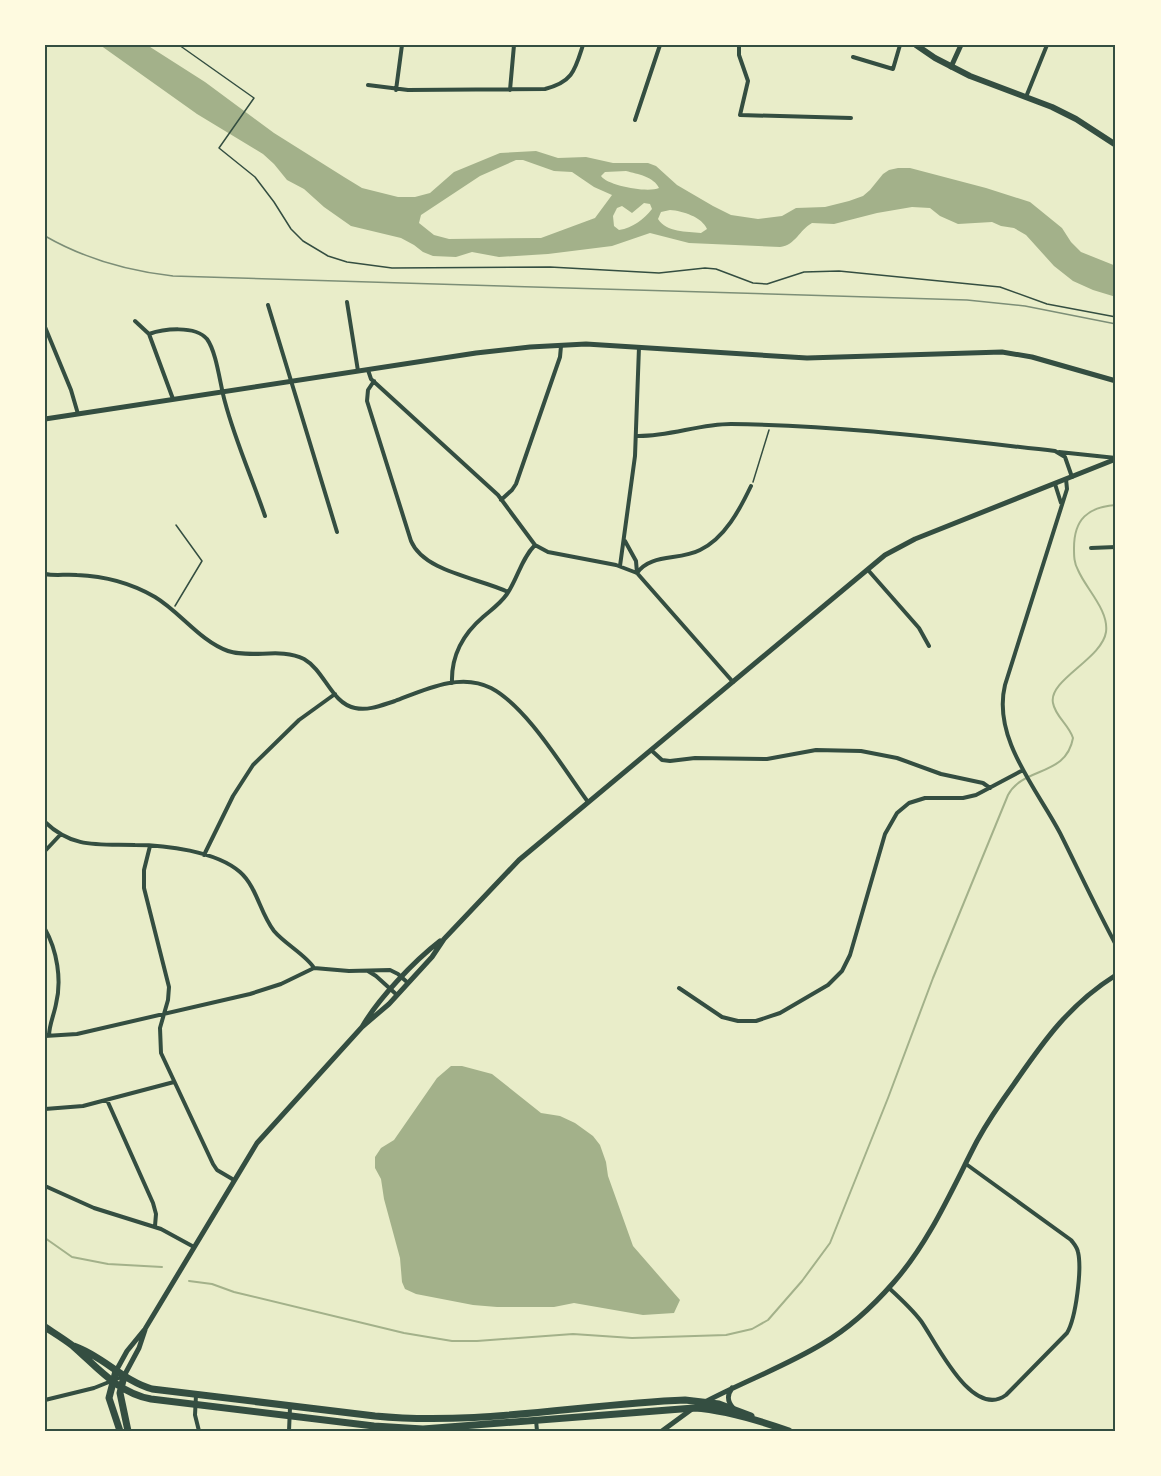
<svg xmlns="http://www.w3.org/2000/svg" width="1161" height="1476" viewBox="0 0 1161 1476" font-family="'Varela Round',sans-serif">
<style>
.water{fill:#a3b18a;fill-rule:evenodd}
.lines{fill:none;stroke-linecap:round;stroke-linejoin:round}
.stream{stroke:#a3b18a;stroke-width:2}
.path{stroke:#344e41;stroke-width:1.5}
.minor{stroke:#344e41;stroke-width:4}
.tertiary{stroke:#344e41;stroke-width:5}
.secondary{stroke:#344e41;stroke-width:6}
.primary{stroke:#344e41;stroke-width:7}
.tram{stroke:#7c8e77;stroke-width:1.5}
.neatline{fill:none;stroke:#344e41;stroke-width:2}
</style>
<rect width="100%" height="100%" fill="#e9edc9"/>
<path class="water" d="M 100,45 L 147,45 L 205,82 L 274,133 L 344,177 L 362,188 L 398,197 L 415,197 L 430,193 L 454,172 L 500,153 L 536,151 L 558,158 L 586,157 L 613,163 L 648,163 L 656,166 L 677,185 L 713,206 L 731,215 L 758,219 L 782,216 L 796,208 L 825,207 L 849,201 L 863,196 L 870,190 L 883,174 L 889,170 L 898,168 L 910,168 L 986,188 L 1030,202 L 1062,228 L 1071,242 L 1081,252 L 1116,266 L 1116,297 L 1093,290 L 1073,281 L 1054,266 L 1026,235 L 1014,228 L 1001,226 L 992,222 L 958,224 L 940,216 L 930,208 L 912,207 L 877,213 L 834,224 L 812,223 C 799,230 796,245 780,247 L 689,243 L 650,233 L 612,246 L 548,254 L 499,257 L 472,252 L 456,257 L 433,256 L 423,252 L 414,245 L 401,238 L 351,226 L 324,207 L 304,189 L 287,180 L 274,164 L 263,154 L 197,114 ZM 516,160 L 523,160 L 554,171 L 572,172 L 594,187 L 612,195 L 595,218 L 541,238 L 449,239 L 434,235 L 419,223 L 421,215 L 480,176 ZM 626,171 C 638,174 654,177 659,188 C 648,193 608,186 601,176 L 605,172 ZM 644,203 L 650,204 L 652,209 C 644,219 633,228 619,230 L 614,226 L 613,216 L 617,208 L 622,206 L 632,213 ZM 670,210 C 683,211 702,217 707,229 L 701,233 C 686,231 667,233 658,219 L 661,212 Z
M 451,1066 L 462,1066 L 492,1074 L 541,1113 L 560,1116 L 575,1123 L 593,1136 L 600,1145 L 606,1162 L 608,1176 L 633,1246 L 680,1300 L 674,1313 L 643,1315 L 574,1303 L 554,1307 L 497,1307 L 473,1305 L 416,1294 L 405,1289 L 402,1282 L 400,1258 L 384,1199 L 381,1179 L 375,1168 L 375,1157 L 381,1148 L 394,1140 L 437,1078 Z"/>
<g class="lines">
<path class="stream" d="M 45,1238 L 72,1257 L 108,1264 L 162,1267
M 189,1281 L 212,1284 L 234,1292 L 404,1333 L 452,1341 L 477,1341 L 573,1334 L 632,1338 L 726,1335 L 752,1329 L 768,1320 L 802,1281 L 830,1243 L 888,1098 L 933,978 L 1008,795 C 1024,766 1066,777 1073,738 C 1069,725 1055,716 1053,703 C 1048,680 1102,659 1106,632 C 1109,610 1086,589 1078,570 C 1074,563 1074,556 1074,548 C 1074,519 1088,507 1116,505"/>
<path class="path" d="M 179,45 L 254,98 L 219,148 L 255,177 L 274,202 L 291,229 L 303,241 L 328,256 L 347,262 L 392,268 L 550,267 L 659,273 L 705,268 L 716,269 L 753,283 L 767,284 L 804,272 L 839,271 L 1000,287 L 1047,304 L 1116,317
M 753,482 L 769,430
M 175,606 L 202,561 L 176,525"/>
<path class="minor" d="M 739,45 L 739,55 L 748,81 L 740,115 L 851,118
M 853,57 L 893,69 L 900,45
M 368,85 L 408,90 L 545,89 C 573,82 575,70 583,45
M 396,90 L 402,45
M 510,90 L 514,45
M 1026,97 L 1047,45
M 635,120 L 660,45
M 347,302 L 358,371
M 268,305 L 337,532
M 135,321 L 149,334 L 173,399
M 45,327 L 71,390 L 78,414
M 149,334 C 163,329 195,325 207,339 C 217,353 220,385 225,402 C 235,440 252,478 265,516
M 368,370 L 371,379 L 498,495 L 535,545 L 548,552 L 616,565 L 637,573 L 733,682
M 374,381 L 368,390 L 367,401 L 411,541 C 424,572 479,578 508,592
M 636,436 C 668,437 699,424 731,424 C 840,425 948,439 1055,451 L 1065,457 L 1072,477
M 1059,452 L 1116,458
M 1066,479 L 1067,489 L 1005,685 C 992,738 1037,789 1060,833 C 1079,871 1096,908 1116,945
M 1055,484 L 1061,503
M 501,500 L 512,490 L 516,484 L 560,357 L 561,346
M 625,541 L 636,561 L 637,573
M 1091,548 L 1116,547
M 620,566 L 635,456 L 639,347
M 868,570 L 919,628 L 929,646
M 637,573 C 651,553 679,561 700,550 C 725,538 740,509 751,486
M 45,574 C 55,576 66,574 77,575 C 104,576 131,583 155,597 C 180,612 200,641 228,651 C 252,659 281,647 304,659 C 325,671 331,703 355,708 C 369,711 382,705 395,701 C 424,690 460,672 491,688 C 527,707 563,768 588,802
M 452,683 C 451,656 462,635 483,617 C 491,610 500,604 507,594 C 518,578 521,559 535,545
M 651,750 L 662,760 L 670,761 L 695,758 L 767,759 L 816,750 L 861,751 L 897,758 L 941,774 L 983,783 L 990,788
M 45,822 C 73,849 99,844 135,845 C 165,845 216,851 240,872 C 257,887 260,913 274,931 C 285,944 307,956 314,968
M 150,846 L 144,870 L 144,888 L 169,987 L 168,1000 L 160,1028 L 161,1053 L 213,1164 L 217,1170 L 234,1180
M 45,851 L 60,835
M 204,855 L 233,796 L 253,765 L 299,720 L 335,694
M 45,929 C 57,950 62,980 56,1004 C 54,1015 49,1025 49,1036
M 368,971 L 376,976 L 397,995
M 679,988 L 722,1017 L 738,1021 L 756,1021 L 780,1013 L 828,985 L 842,971 L 850,955 L 885,834 L 897,813 L 909,803 L 925,798 L 963,798 L 976,795 L 1023,770
M 45,1036 L 77,1034 L 250,994 L 281,984 L 314,968 L 349,971 L 390,970 L 398,974 L 408,983
M 107,1100 L 153,1203 L 156,1214 L 155,1226
M 45,1109 L 83,1106 L 174,1082
M 45,1186 L 94,1208 L 161,1229 L 194,1247
M 889,1288 C 901,1299 912,1309 921,1321 C 936,1342 972,1420 1006,1395 L 1067,1333 C 1076,1318 1082,1269 1078,1252 C 1077,1247 1074,1244 1071,1240 L 966,1164
M 196,1395 L 195,1415 L 199,1431
M 45,1400 L 94,1388 L 124,1376
M 536,1420 L 537,1431
M 289,1431 L 290,1407"/>
<path class="tertiary" d="M 951,67 L 961,45
M 45,419 L 476,353 L 530,347 L 586,344 L 807,358 L 1002,352 L 1032,357 L 1116,381
M 362,1027 L 389,1004 L 432,957 L 444,939 L 519,860 L 885,555 L 915,539 L 1116,459
M 116,1371 L 127,1351 L 145,1329 L 257,1143 L 362,1027 C 378,999 414,961 440,941
M 124,1376 L 139,1348 L 145,1330
M 732,1388 C 727,1395 727,1401 733,1408
M 703,1403 C 742,1382 784,1367 822,1344 C 848,1329 874,1305 894,1282 C 930,1241 952,1189 977,1141 C 988,1121 1001,1102 1014,1084 C 1045,1039 1070,1004 1116,975
M 662,1431 L 692,1409"/>
<path class="secondary" d="M 916,45 L 935,58 L 970,76 L 1052,107 L 1076,119 L 1116,145"/>
<path class="primary" d="M 45,1327 C 54,1333 64,1339 73,1346 C 97,1367 118,1393 151,1399 L 374,1426 L 423,1429 L 694,1408 C 726,1410 758,1420 789,1431
M 74,1346 C 103,1356 123,1381 152,1389 L 375,1416 C 479,1426 581,1404 685,1400 L 719,1404 L 751,1416
M 116,1371 L 109,1398 L 120,1431
M 124,1376 L 120,1393 L 128,1431"/>
<path class="tram" d="M 45,236 C 85,259 128,271 173,276 L 967,300 L 1025,306 L 1116,324"/>
</g>
<rect width="1161" height="1476" fill="none" stroke="#fefae0" stroke-width="93"/>
<rect x="46" y="46" width="1068" height="1384" class="neatline"/>
</svg>
